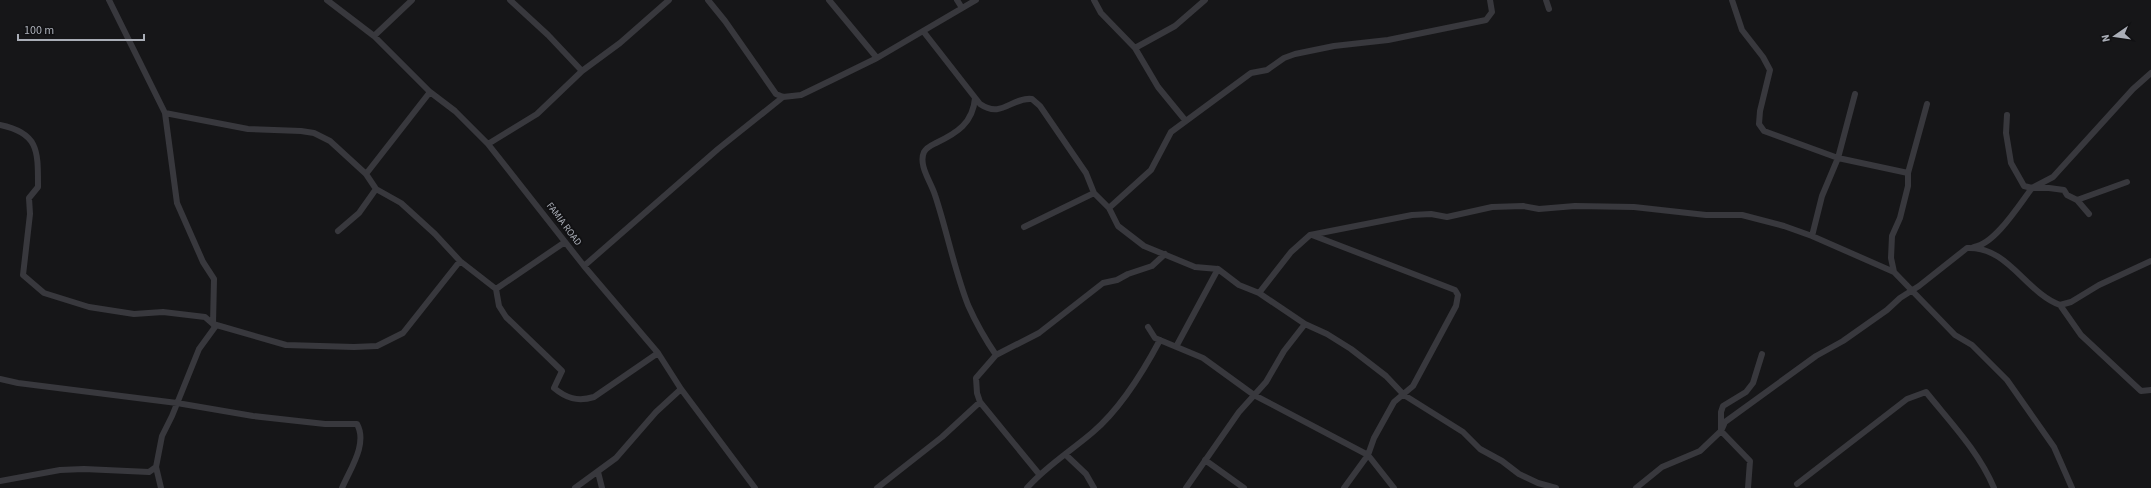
<svg xmlns="http://www.w3.org/2000/svg" width="2151" height="488" viewBox="0 0 2151 488" font-family="'Source Sans 3',sans-serif">
<style>
.lines{fill:none;stroke-linecap:round;stroke-linejoin:round}
.minor{stroke:#38383d;stroke-width:6}
.labels{text-anchor:middle;dominant-baseline:central;stroke-width:4;stroke-linejoin:round;paint-order:stroke}
.street-label{font-size:10px;fill:#aaaeb7;stroke:#111113}
</style>
<rect width="100%" height="100%" fill="#161618"/>
<g class="lines">
<path class="minor" d="M 109,0 L 165,113 L 177,203 L 203,262 L 214,279 L 213,324 L 215,327 L 199,349 L 172,416 L 162,436 L 156,467 L 161,488
M 327,0 L 374,36 L 430,92 L 455,111 L 488,144 L 584,266 L 658,353 L 681,389 L 755,488
M 510,0 L 548,35 L 582,71
M 708,0 L 725,21 L 776,94 L 783,97 L 801,95 L 832,80 L 877,58 L 976,0
M 829,0 L 877,58
M 957,0 L 962,8
M 1094,0 L 1101,13 L 1135,48 L 1158,87 L 1185,120
M 1546,0 L 1549,9
M 1732,0 L 1742,30 L 1763,57 L 1770,70 L 1760,111 L 1759,124 L 1764,131 L 1838,158 L 1908,173 L 1908,186 L 1900,218 L 1892,236 L 1891,258 L 1894,272
M 923,31 L 980,104 C 1002,119 1011,97 1032,99 L 1040,106 L 1086,173 L 1094,193 L 1109,208 L 1118,226 L 1144,246 L 1195,267 L 1218,269 L 1239,285 L 1259,293 L 1305,324 L 1327,334 L 1351,349 L 1386,376 L 1404,395 L 1463,432 L 1480,449 L 1502,461 L 1519,474 L 1538,483 L 1556,488
M 374,36 L 412,0
M 1135,48 L 1175,26 L 1205,0
M 975,98 C 973,123 957,133 936,143 C 932,145 927,147 924,152 C 918,165 931,182 935,195 C 947,231 954,269 968,305 C 976,323 985,339 996,355
M 165,113 L 248,129 L 301,131 L 314,133 L 330,141 L 366,174 L 376,189 L 401,203 L 435,234 L 460,261 L 496,289 L 499,306 L 506,317 L 562,371 L 554,388 C 566,398 577,402 594,397 L 658,353
M 2007,115 L 2006,133 L 2011,163 L 2024,186 L 2032,188 L 2053,177 L 2133,89 L 2151,73
M 0,125 C 39,133 38,151 38,187 L 29,198 L 30,214 L 23,275 L 44,293 L 89,307 L 134,314 L 163,312 L 205,317 L 213,324 L 286,345 L 354,347 L 377,346 L 403,333 L 460,261
M 488,144 L 537,114 L 582,71 L 620,43 L 669,0
M 1908,173 L 1927,104
M 366,174 L 430,92
M 2077,200 L 2127,182
M 1109,208 L 1151,170 L 1171,132 L 1251,73 L 1267,70 L 1284,58 L 1295,54 L 1334,46 L 1388,40 L 1486,20 L 1492,12 L 1490,0
M 1024,227 L 1094,193
M 338,231 L 359,213 L 376,189
M 1312,235 L 1455,290 L 1458,295 L 1456,306 L 1413,386 L 1394,402 L 1374,438 L 1368,455 L 1344,488
M 1812,236 L 1822,196 L 1838,158 L 1855,94
M 1974,247 C 1995,244 2019,205 2032,188 L 2049,188 L 2064,190 L 2067,195 L 2077,200 L 2089,214
M 584,266 L 718,149 L 783,97
M 496,289 L 565,242
M 1259,293 L 1291,252 L 1310,235 L 1412,215 L 1431,214 L 1447,217 L 1492,207 L 1523,206 L 1539,209 L 1575,206 L 1634,207 L 1706,215 L 1742,215 L 1784,226 L 1812,236 L 1894,272 L 1955,335 L 1972,345 L 2007,380 L 2054,447 L 2072,488
M 2060,305 L 2081,335 L 2141,391 L 2151,390
M 1148,327 L 1155,338 L 1203,358 L 1254,395 L 1368,455 L 1394,488
M 1177,345 L 1218,269
M 0,379 L 18,383 L 177,403 L 253,416 L 325,424 L 357,424 C 368,444 350,469 342,488
M 1066,455 L 1086,474 L 1094,488
M 1205,460 L 1244,488
M 598,472 L 602,488
M 1039,474 L 980,402 L 977,393 L 976,378 L 996,355 L 1039,333 L 1103,283 L 1117,280 L 1128,274 L 1152,266 L 1165,254
M 0,481 L 60,470 L 84,469 L 149,472 L 156,467
M 1797,484 L 1907,399 L 1926,392 C 1951,423 1979,452 1994,488
M 575,488 L 616,458 L 656,412 L 681,389
M 877,488 L 942,437 L 980,402
M 1027,488 C 1046,466 1071,451 1093,432 C 1120,409 1143,372 1160,340
M 1186,488 L 1239,412 L 1266,382 L 1284,351 L 1305,324
M 1636,488 L 1662,467 L 1700,451 L 1721,431 L 1725,422 L 1816,356 L 1843,341 L 1887,310 L 1900,298 L 1919,286 L 1967,248 C 2008,246 2025,292 2060,305 L 2071,302 L 2099,285 L 2151,261
M 1748,488 L 1750,461 L 1721,431 L 1721,412 L 1723,406 L 1746,392 L 1753,383 L 1762,354"/>
</g>
<g class="labels">
<g class="street-label">
<text transform="translate(564 224) rotate(53)">FAMIA ROAD</text>
</g>
</g>
<g transform="translate(2115 36) rotate(257)" stroke="#111113" stroke-width="3" paint-order="stroke">
<path d="M0-3L7 15L0 10L-7 15Z" fill="#aaaeb7"/>
<text y="-6" font-size="11" font-weight="bold" text-anchor="middle" fill="#aaaeb7">N</text>
</g>
<path d="M18 34v6h126v-6" fill="none" stroke="#aaaeb7" stroke-width="2"/>
<text x="24" y="34" font-size="12" fill="#aaaeb7" stroke="#111113" stroke-width="3" paint-order="stroke">100 m</text>
</svg>
